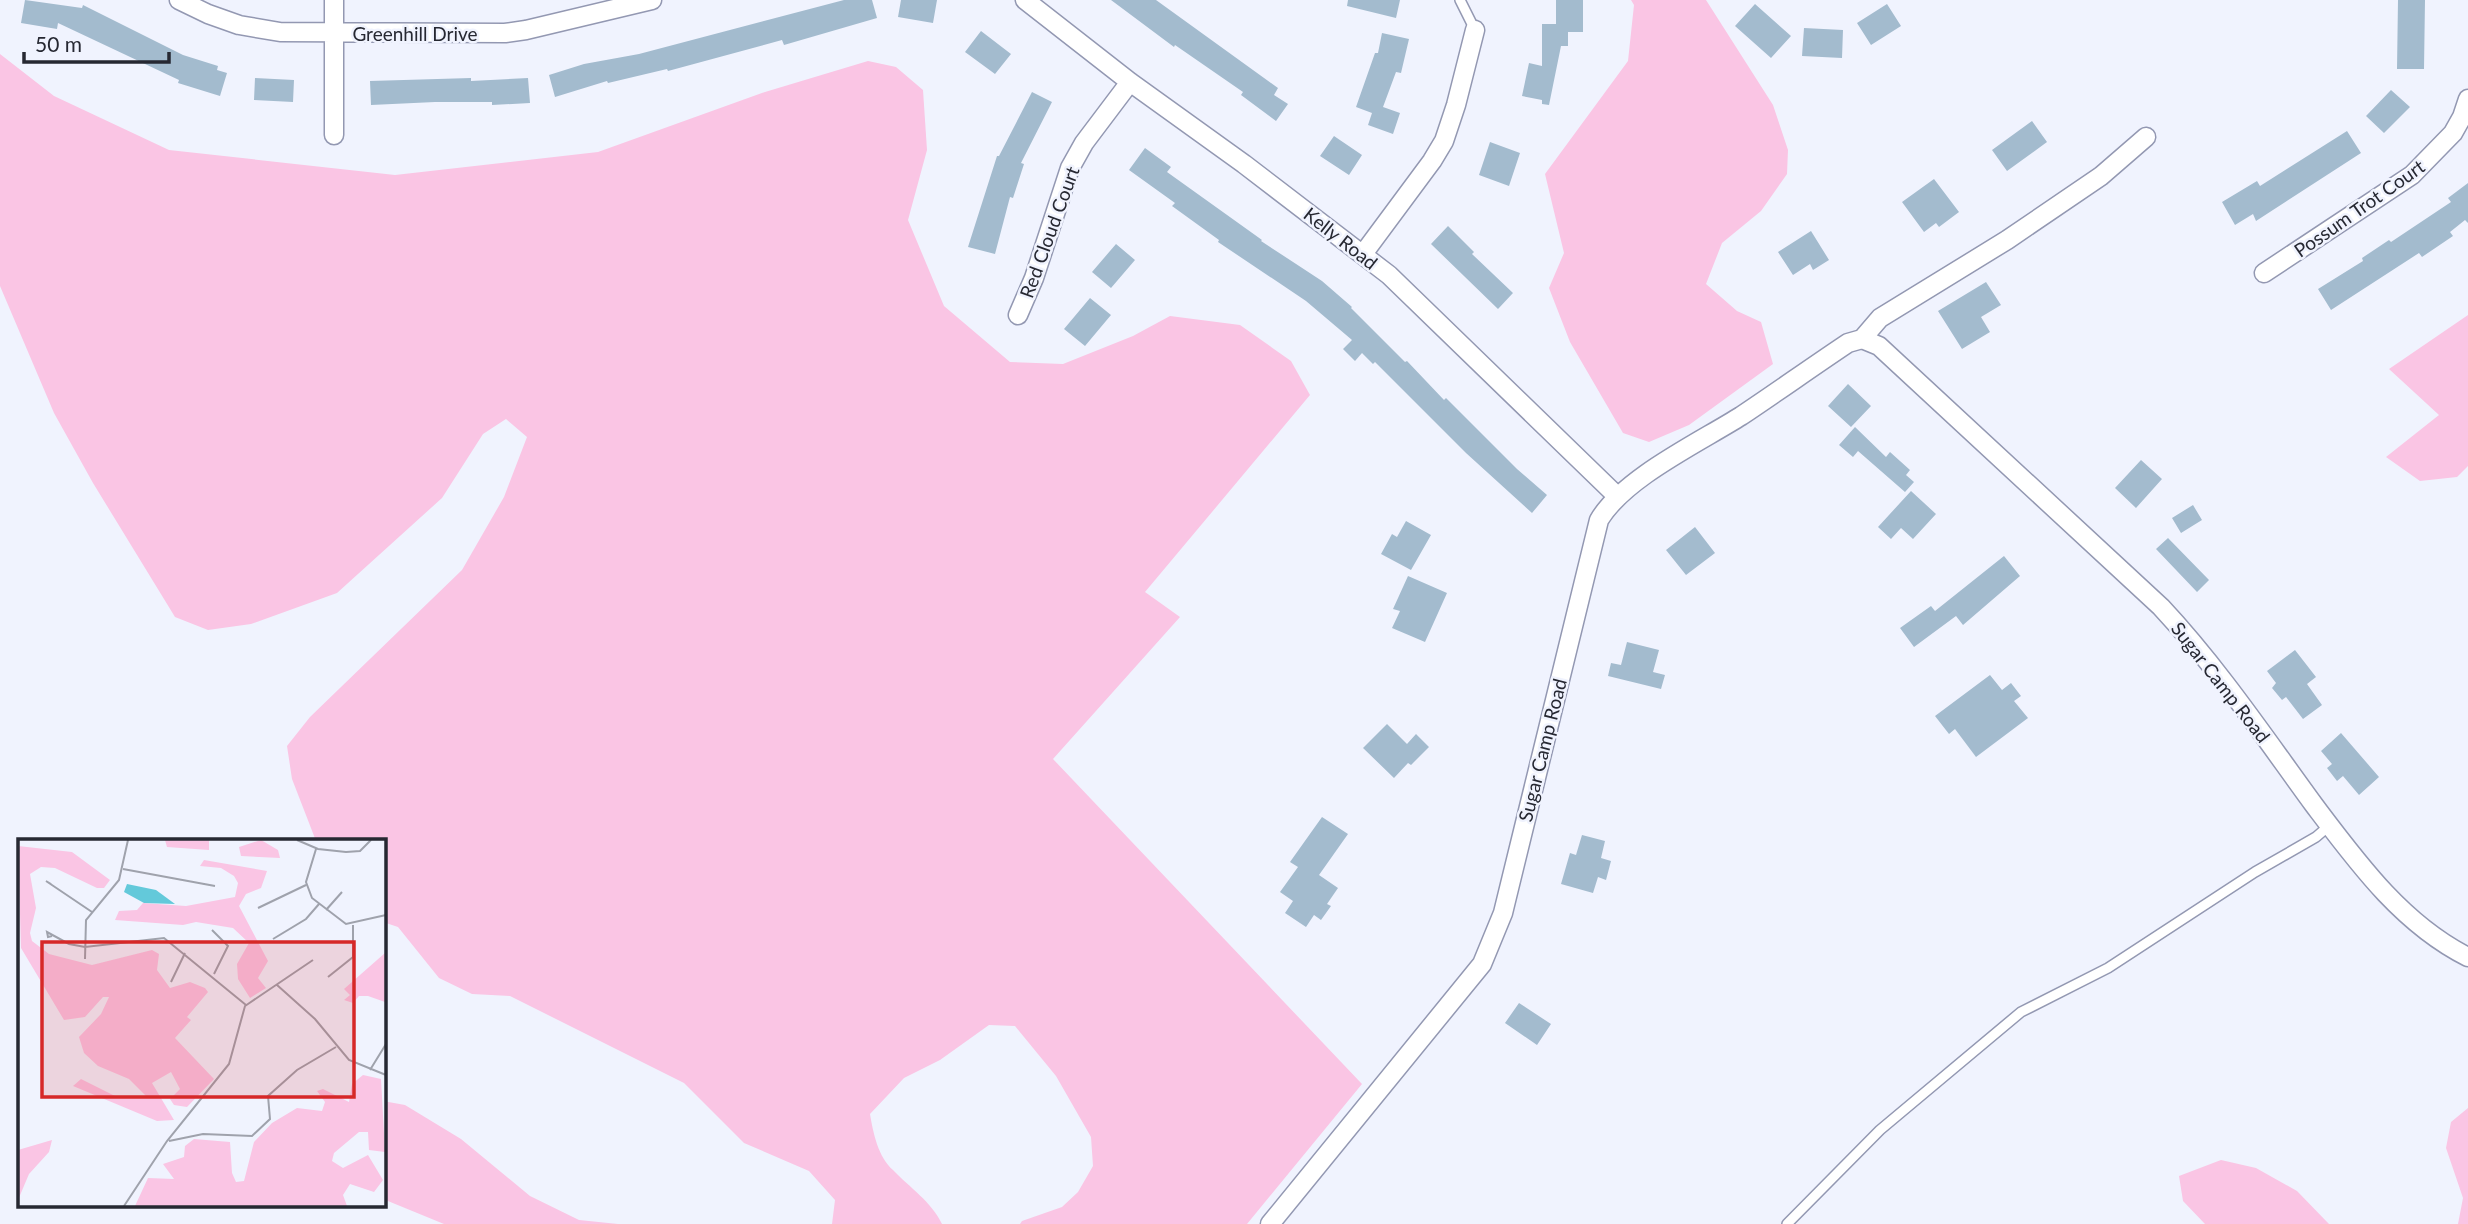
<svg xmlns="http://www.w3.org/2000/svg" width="2468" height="1224" viewBox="0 0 2468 1224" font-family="Lato,sans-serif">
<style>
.green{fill:#fac5e4}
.building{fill:#a3bbce}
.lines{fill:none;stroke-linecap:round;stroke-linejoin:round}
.service-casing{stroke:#9398b2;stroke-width:12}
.minor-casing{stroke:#9398b2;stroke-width:21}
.service{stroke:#fff;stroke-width:9}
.minor{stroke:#fff;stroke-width:18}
.labels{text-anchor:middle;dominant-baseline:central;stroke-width:5;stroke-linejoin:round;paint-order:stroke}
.street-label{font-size:19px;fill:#262832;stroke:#f0f3fe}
.inset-road{fill:none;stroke:#9fa2ac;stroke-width:2}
.view{fill:#d62828;fill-opacity:0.15;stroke:#d62828;stroke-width:3.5}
.inset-edge{fill:none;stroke:#262832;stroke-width:3.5}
</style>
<rect width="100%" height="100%" fill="#f0f3fe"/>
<path class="green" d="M 1631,0 L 1706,0 L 1773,105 L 1788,150 L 1787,174 L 1761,211 L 1722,243 L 1706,284 L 1737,311 L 1761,322 L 1773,364 L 1689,425 L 1649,442 L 1623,433 L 1570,342 L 1549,288 L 1564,253 L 1545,174 L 1628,61 L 1634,5 Z
M 0,54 L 54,96 L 169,150 L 395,175 L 598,152 L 765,92 L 868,61 L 896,67 L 923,90 L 927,150 L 908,220 L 944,306 L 1010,362 L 1063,364 L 1133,336 L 1170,316 L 1240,325 L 1291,361 L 1310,395 L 1145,592 L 1180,617 L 1053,759 L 1362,1084 L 1247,1224 L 1020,1224 L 1022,1221 L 1062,1207 L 1078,1192 L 1093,1166 L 1091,1137 L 1056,1076 L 1015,1026 L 989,1025 L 940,1060 L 904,1078 L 870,1114 C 873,1132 878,1157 893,1170 C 910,1188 931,1201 942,1224 L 832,1224 L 835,1200 L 809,1171 L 744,1143 L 684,1083 L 510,996 L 472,994 L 439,978 L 398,927 L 383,922 L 383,841 L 316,841 L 292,779 L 287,746 L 310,717 L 462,570 L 504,497 L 527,437 L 506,419 L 483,434 L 442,498 L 337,593 L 251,624 L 208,630 L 175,617 L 93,483 L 54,413 L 0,286 Z
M 2468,315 L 2468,466 L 2457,477 L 2420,481 L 2386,457 L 2439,415 L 2389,369 Z
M 383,1101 L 405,1105 L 461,1139 L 530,1196 L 579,1220 L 618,1224 L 444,1224 L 383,1199 Z
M 2468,1108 L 2468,1224 L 2458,1224 L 2463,1198 L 2446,1148 L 2451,1122 Z
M 2221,1160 L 2256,1168 L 2297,1191 L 2329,1224 L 2205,1224 L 2183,1201 L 2179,1176 Z"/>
<path class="building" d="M 25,0 L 82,8 L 83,5 L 183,55 L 218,66 L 217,70 L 227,73 L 220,96 L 178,83 L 179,80 L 58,23 L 57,29 L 21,23 Z
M 844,0 L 872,0 L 877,18 L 784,45 L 782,40 L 668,71 L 667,69 L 608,83 L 607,81 L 555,97 L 549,75 L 584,64 L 639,54 Z
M 901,0 L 937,0 L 933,23 L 898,17 Z
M 1111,0 L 1156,0 L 1278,88 L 1274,95 L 1288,104 L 1276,121 L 1241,95 L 1243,92 L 1175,45 L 1174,47 Z
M 1348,0 L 1400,0 L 1396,18 L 1347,6 Z
M 1556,0 L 1583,0 L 1583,32 L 1568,32 L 1568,46 L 1561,46 L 1549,105 L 1542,104 L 1542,100 L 1522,96 L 1529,63 L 1542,66 L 1542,24 L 1556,24 Z
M 2398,0 L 2425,0 L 2424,69 L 2397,69 Z
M 1755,4 L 1791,36 L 1771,58 L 1735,26 Z
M 1887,4 L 1901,26 L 1871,45 L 1857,23 Z
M 1804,28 L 1843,30 L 1842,58 L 1802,56 Z
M 981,31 L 1011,54 L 995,74 L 965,52 Z
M 1382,33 L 1409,39 L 1401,73 L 1396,72 L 1383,107 L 1400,113 L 1393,134 L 1368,125 L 1372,113 L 1356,107 L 1375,53 L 1378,53 Z
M 255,78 L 294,80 L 293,102 L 254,100 Z
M 471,78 L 471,81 L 528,78 L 530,103 L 492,105 L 492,102 L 435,102 L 371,105 L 370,81 Z
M 2391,90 L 2410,107 L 2384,133 L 2366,116 Z
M 1032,92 L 1052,102 L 1021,163 L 1024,164 L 1013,198 L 1010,197 L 995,254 L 968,247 L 997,156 L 999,156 Z
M 2032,121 L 2047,142 L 2007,171 L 1992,150 Z
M 2347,131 L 2361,153 L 2256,221 L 2253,214 L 2235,225 L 2222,202 L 2257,181 L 2260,186 Z
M 1334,136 L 1362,155 L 1349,175 L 1320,156 Z
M 1490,142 L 1520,153 L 1509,186 L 1479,175 Z
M 1145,148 L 1171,167 L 1167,172 L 1262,240 L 1261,241 L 1322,281 L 1352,307 L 1351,308 L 1405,362 L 1407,361 L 1444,400 L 1446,398 L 1517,469 L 1547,495 L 1532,513 L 1466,453 L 1375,362 L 1373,364 L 1362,353 L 1355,361 L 1343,349 L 1352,340 L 1306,301 L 1218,242 L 1219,240 L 1172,206 L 1175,203 L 1129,170 Z
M 1934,179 L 1959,212 L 1939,227 L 1936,223 L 1924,232 L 1902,202 Z
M 2468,183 L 2468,223 L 2465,220 L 2450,232 L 2453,236 L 2422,257 L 2419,253 L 2331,310 L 2318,289 L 2363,261 L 2362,258 L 2389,240 L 2391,242 L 2451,202 L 2448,198 Z
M 1448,226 L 1474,252 L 1472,254 L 1513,293 L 1498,309 L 1431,244 Z
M 1811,231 L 1829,260 L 1813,270 L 1810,264 L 1793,275 L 1778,252 Z
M 1116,244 L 1135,260 L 1111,288 L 1092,272 Z
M 1986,282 L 2001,305 L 1981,317 L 1990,332 L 1962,349 L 1938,311 Z
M 1090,298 L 1111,315 L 1085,346 L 1064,329 Z
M 1848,384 L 1871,406 L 1851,427 L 1828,406 Z
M 1855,427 L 1886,457 L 1890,452 L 1910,470 L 1906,475 L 1914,482 L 1905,492 L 1858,451 L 1853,457 L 1839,445 Z
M 2141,460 L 2162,479 L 2136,508 L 2115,488 Z
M 1911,491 L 1936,514 L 1913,539 L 1901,528 L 1891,539 L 1878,527 Z
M 2193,505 L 2202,520 L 2181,533 L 2172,518 Z
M 1406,521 L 1431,535 L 1411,570 L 1381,554 L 1392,534 L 1397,537 Z
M 1695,527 L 1715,553 L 1686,575 L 1666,550 Z
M 2168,538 L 2209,580 L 2197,592 L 2156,549 Z
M 2004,556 L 2020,576 L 1963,625 L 1956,616 L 1914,647 L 1900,628 L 1931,606 L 1935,611 Z
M 1408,576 L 1447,593 L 1425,642 L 1392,628 L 1400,611 L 1393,609 Z
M 1627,642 L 1659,650 L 1653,672 L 1665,675 L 1661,689 L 1608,676 L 1611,663 L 1621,665 Z
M 2295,650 L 2316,677 L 2307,684 L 2322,705 L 2303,719 L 2286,697 L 2282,700 L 2272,688 L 2276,683 L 2267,671 Z
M 1990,675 L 2002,690 L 2011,683 L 2021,696 L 2014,701 L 2028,718 L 1976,757 L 1955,729 L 1949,734 L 1935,716 Z
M 1387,724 L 1407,744 L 1416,734 L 1429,747 L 1411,765 L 1408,763 L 1394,778 L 1363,748 Z
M 2341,733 L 2379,777 L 2359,795 L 2343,776 L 2337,781 L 2327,768 L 2332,764 L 2321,751 Z
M 1322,817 L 1348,834 L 1319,875 L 1338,888 L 1327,904 L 1331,906 L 1321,920 L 1314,915 L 1306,927 L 1285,913 L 1293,901 L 1280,892 L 1298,867 L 1290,862 Z
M 1582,835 L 1605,841 L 1601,858 L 1611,861 L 1606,880 L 1598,877 L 1593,893 L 1561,884 L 1570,853 L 1576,855 Z
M 1519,1003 L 1551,1024 L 1537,1045 L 1505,1023 Z"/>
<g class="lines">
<g class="service-casing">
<path id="service" d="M 1460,0 L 1475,30
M 1787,1224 L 1880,1130 L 2021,1012 L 2108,968 L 2255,872 L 2316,837 L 2330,825"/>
</g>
<g class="minor-casing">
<path id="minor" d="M 179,0 L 208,14 L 239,25 L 280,32 L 505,33 L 526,30 L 652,0
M 1025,0 L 1130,82 L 1244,164 L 1389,275 L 1617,496
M 334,135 L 334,0
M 1363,254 L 1432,161 L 1444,141 L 1456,105 L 1475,30
M 2264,273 L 2412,175 L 2453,133 L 2462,117 L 2468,99
M 1018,315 L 1034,278 L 1070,168 L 1084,143 L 1130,82
M 1862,339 L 1880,318 L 2007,240 L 2101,176 L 2146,137
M 1270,1224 L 1482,964 L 1503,913 L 1599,520 C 1624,478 1698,443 1741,416 C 1777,392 1812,367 1848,343 L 1862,339 L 1879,346 L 2161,607 C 2218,668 2265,738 2314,805 C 2357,862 2402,924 2468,957"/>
</g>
<use href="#service" class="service"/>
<use href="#minor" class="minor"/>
</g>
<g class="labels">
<g class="street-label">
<text x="415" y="33">Greenhill Drive</text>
<text transform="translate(2359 208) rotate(-35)">Possum Trot Court</text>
<text transform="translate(1049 232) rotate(-70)">Red Cloud Court</text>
<text transform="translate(1341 238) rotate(38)">Kelly Road</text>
<text transform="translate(2221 682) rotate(52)">Sugar Camp Road</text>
<text transform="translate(1542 750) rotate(-76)">Sugar Camp Road</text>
</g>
</g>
<g transform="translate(18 839)">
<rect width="368" height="368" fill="#f0f3fe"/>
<path d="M 147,1 L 191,1 L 191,11 L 149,8 ZM 243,1 L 260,11 L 262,19 L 223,17 L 221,8 ZM 0,7 L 54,13 L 92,41 L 86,49 L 79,49 L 37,29 L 23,28 L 12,35 L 18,69 L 12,94 L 14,102 L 31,115 L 74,126 L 134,111 L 141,115 L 139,131 L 152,149 L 172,143 L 187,149 L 190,153 L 169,178 L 173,181 L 157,199 L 196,240 L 169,268 L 156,266 L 152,260 L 162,250 L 153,233 L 134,244 L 156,281 L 139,282 L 55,247 L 63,240 L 97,257 L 129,258 L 111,240 L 80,227 L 66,214 L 61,198 L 83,175 L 91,158 L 85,158 L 67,178 L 46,181 L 3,109 ZM 186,21 L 249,32 L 243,49 L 228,55 L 221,67 L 250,122 L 240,139 L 248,149 L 232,159 L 220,140 L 219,125 L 231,104 L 215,89 L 178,83 L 165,86 L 97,81 L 101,72 L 119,71 L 125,64 L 168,67 L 217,58 L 220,44 L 216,37 L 203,29 L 182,27 ZM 367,114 L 367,163 L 350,157 L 341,157 L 335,164 L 326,161 L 332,156 L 326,150 ZM 345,236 L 363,240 L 367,313 L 351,311 L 350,293 L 341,293 L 316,314 L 314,322 L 325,329 L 350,316 L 365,341 L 356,353 L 332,345 L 325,356 L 329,367 L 117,367 L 130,339 L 156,340 L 145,325 L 166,318 L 167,307 L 176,300 L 212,303 L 214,334 L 218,343 L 226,342 L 236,303 L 254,284 L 279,269 L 304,272 L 307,263 L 299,252 L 305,250 L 331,263 L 334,245 ZM 34,301 L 31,313 L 11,335 L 0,361 L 0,311 Z" fill="#fac5e4"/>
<path d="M 109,45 L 138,51 L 157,65 L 126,64 L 106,53 Z" fill="#63c9da"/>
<path class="inset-road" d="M 279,1 L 300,10 L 328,13 L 342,12 L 353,1M 298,10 L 288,43 L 294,59 L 328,85 L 368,76M 105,30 L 197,47M 33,45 L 28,42 L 74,73M 240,69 L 288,46M 308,71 L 324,53M 194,91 L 210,107 L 196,135M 34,97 L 30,98 L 29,93 L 51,105 L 67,108 L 146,99 L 228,166M 255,100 L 288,80 L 301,65M 67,120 L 68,81 L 101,41 L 110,1M 310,138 L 335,118 L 335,86M 153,143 L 167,114M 259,146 L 297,180 L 331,221 L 368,236M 352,231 L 368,205M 151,302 L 185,295 L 234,297 L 252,280 L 250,257 L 279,231 L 318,208M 106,367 L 149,302 L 211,225 L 227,167 L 295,121"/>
<path class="view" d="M 24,103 L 336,103 L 336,258 L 24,258 Z"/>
<rect width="368" height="368" class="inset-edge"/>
</g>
<path d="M24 52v10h145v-10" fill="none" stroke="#262832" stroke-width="3.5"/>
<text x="35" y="52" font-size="21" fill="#262832" stroke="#f0f3fe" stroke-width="5" paint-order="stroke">50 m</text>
</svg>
